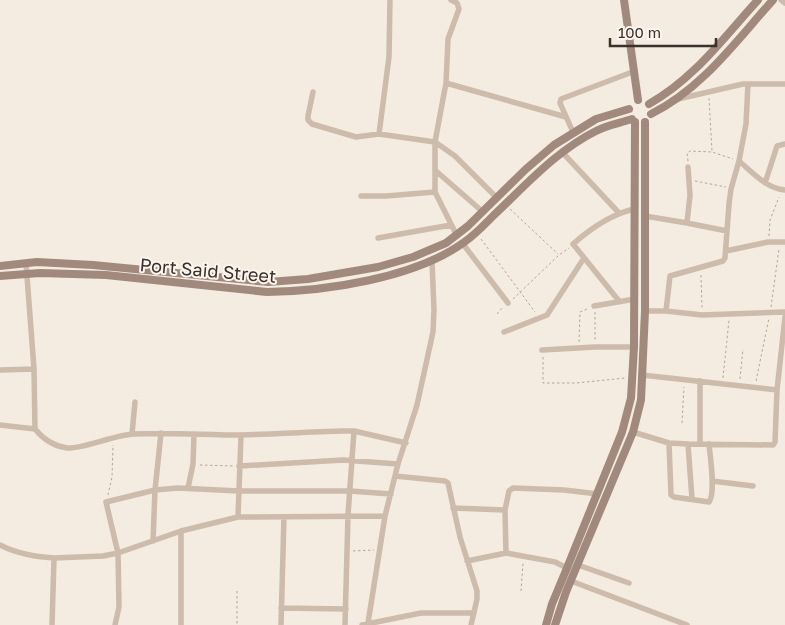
<svg xmlns="http://www.w3.org/2000/svg" width="785" height="625" viewBox="0 0 785 625" font-family="'Golos Text',sans-serif">
<style>
.lines{fill:none;stroke-linecap:round;stroke-linejoin:round}
.path{stroke:#b9a596;stroke-width:1;stroke-dasharray:2.5 2.5;stroke-linecap:butt}
.street{stroke:#cdbbac;stroke-width:5.5}
.secondary{stroke:#a18a7d;stroke-width:8}
.labels{text-anchor:middle;dominant-baseline:central;stroke-width:4;stroke-linejoin:round;paint-order:stroke}
.street-label{font-size:18px;fill:#3b302b;stroke:#fbf5ee}
</style>
<rect width="100%" height="100%" fill="#f4ebe1"/>
<g class="lines">
<path class="path" d="M 709,98 L 712,151
M 688,161 L 687,153 L 690,151 L 712,152 L 733,159
M 695,181 L 726,187
M 510,209 L 558,254
M 769,236 L 770,220 L 779,197
M 481,239 L 535,312
M 701,275 L 702,308
M 513,299 L 559,255 L 569,248
M 771,307 L 779,249
M 595,312 L 595,341
M 497,314 L 502,308
M 579,342 L 580,312 L 587,309
M 543,357 L 543,383 L 576,383 L 625,378
M 723,378 L 729,320
M 740,379 L 743,349
M 756,381 L 769,318
M 682,423 L 684,387
M 200,465 L 234,466
M 108,495 L 112,477 L 113,445
M 353,551 L 374,550
M 237,591 L 237,625
M 521,591 L 523,563"/>
<path class="street" d="M 451,0 L 457,3 L 459,9 L 448,39 L 446,83 L 435,142 L 435,192 L 457,236
M 781,0 L 785,3
M 446,83 L 566,117
M 313,92 L 308,116 L 308,120 L 312,124 L 356,137 L 379,134 L 435,142 L 455,156 L 497,198
M 678,99 L 743,84 L 785,84
M 573,132 L 560,103 L 561,99 L 635,71
M 379,134 L 389,57 L 390,0
M 562,152 L 619,213
M 739,161 C 752,172 767,189 785,190
M 436,171 L 483,212
M 765,183 L 777,146 L 785,144
M 361,196 L 386,196 L 435,192
M 645,216 L 687,223 L 727,231
M 687,223 L 690,195 L 688,167
M 378,238 L 451,225
M 463,244 L 508,303
M 726,251 L 768,242 L 785,242
M 26,263 L 34,369 L 35,429 C 43,439 53,446 67,448 C 84,449 113,435 134,434 C 170,432 205,435 241,435 C 274,434 308,432 341,431 L 354,431 L 406,443
M 619,301 L 573,244 C 590,229 612,214 634,209
M 594,306 L 635,299
M 645,311 L 666,311 L 702,315 L 785,312
M 666,311 L 670,276 L 723,261 L 725,258 L 729,204 L 731,189 L 739,161 L 746,124 L 748,84
M 504,332 L 547,315 L 584,258
M 542,350 L 595,347 L 634,347
M 0,370 L 34,369
M 642,375 L 777,390
M 0,425 L 35,429
M 633,432 L 669,443 L 688,444 L 773,445 L 775,442 L 777,390 L 785,317
M 132,434 L 135,402
M 669,443 L 671,495 L 674,497 L 709,502 C 716,493 710,456 709,444
M 688,444 L 692,499
M 700,444 L 700,381
M 239,466 L 343,460 L 398,464
M 395,476 L 445,481 L 448,483 L 460,537 L 477,591 L 477,599 L 471,625
M 712,481 L 753,486
M 188,488 L 193,464 L 194,434
M 453,508 L 505,510 L 506,553
M 505,510 L 509,491 L 513,488 L 564,490 L 598,494
M 238,517 L 241,435
M 153,541 L 155,490 L 161,433
M 0,545 C 15,553 37,557 54,558
M 467,561 L 506,553 L 555,562 L 567,568
M 578,565 L 629,583
M 571,581 L 687,625
M 281,608 L 346,609
M 368,623 L 385,516 L 398,464 L 417,405 L 433,332 L 434,310 L 432,261
M 52,625 L 54,558 L 103,556 L 118,553 L 181,531 L 238,517 L 385,516
M 115,625 L 119,607 L 118,553 L 106,502 L 155,490 L 178,488 L 239,491 L 350,491 L 391,494
M 181,625 L 181,531
M 281,625 L 284,517
M 345,625 L 348,515 L 354,431
M 362,625 L 421,613 L 474,613"/>
<path class="secondary" d="M 624,0 L 638,100
M 649,104 C 694,79 724,37 758,0
M 651,114 C 702,89 736,41 773,0
M 0,266 L 37,262 L 93,265 L 268,282 L 308,279 L 378,267 L 413,257 L 446,243 L 468,226 L 526,169 L 554,145 L 596,119 L 629,109
M 0,276 L 40,273 L 106,275 L 267,292 C 327,291 414,278 463,243 C 475,235 484,225 494,215 C 526,185 556,151 596,131 C 607,125 620,123 632,119
M 546,625 L 552,604 L 567,568 L 622,432 L 631,398 L 634,347 L 635,122
M 555,625 L 566,592 L 633,432 L 641,400 L 645,311 L 645,122"/>
</g>
<g class="labels">
<g class="street-label">
<text transform="translate(208 270) rotate(5)">Port Said Street</text>
</g>
</g>
<path d="M610 38v8h106v-8" fill="none" stroke="#3b302b" stroke-width="2.5"/>
<text x="618" y="38" font-size="15" fill="#3b302b" stroke="#fbf5ee" stroke-width="4" paint-order="stroke">100 m</text>
</svg>
